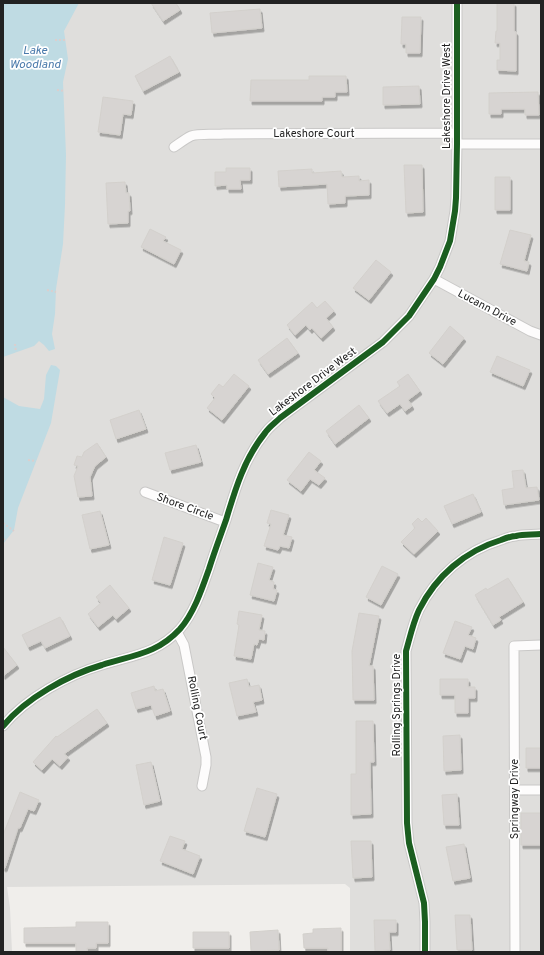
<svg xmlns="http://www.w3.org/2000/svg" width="544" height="955" viewBox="0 0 544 955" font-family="Overpass,sans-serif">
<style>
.residential{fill:#dfdedc}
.water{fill:#bfdbe3}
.building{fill:#d7d4d2;stroke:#d3d0cc;filter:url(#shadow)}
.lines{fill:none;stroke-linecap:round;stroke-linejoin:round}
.minor-casing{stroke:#c9c8c7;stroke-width:11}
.path{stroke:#dccecd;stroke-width:2;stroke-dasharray:2 2;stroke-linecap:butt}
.minor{stroke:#fdfcfc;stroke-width:9}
.cycleway-casing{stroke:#fff;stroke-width:8}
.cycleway{stroke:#1b5e20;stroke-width:6}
.labels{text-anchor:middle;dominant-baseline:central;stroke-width:3.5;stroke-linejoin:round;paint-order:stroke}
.street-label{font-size:11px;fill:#222;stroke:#fff}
.water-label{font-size:12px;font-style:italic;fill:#4a7aab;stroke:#fff}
</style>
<defs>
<filter id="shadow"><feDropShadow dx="2" dy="3.5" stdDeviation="0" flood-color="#0004"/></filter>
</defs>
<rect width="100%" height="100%" fill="#f0eeeb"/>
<path class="residential" d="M 3,3 L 541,3 L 541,952 L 350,952 L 350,888 L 345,884 L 7,887 L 10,908 L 12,952 L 3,952 Z"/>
<path class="water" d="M 3,3 L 79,3 L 64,31 L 68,59 L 63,82 L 66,155 L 65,205 L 63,244 L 56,289 L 55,314 L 52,334 L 55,349 L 49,351 L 44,345 L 39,341 L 34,346 L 3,357 Z
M 51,365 L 56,366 L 60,370 L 51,423 L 18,508 L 14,530 L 3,544 L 3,397 L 19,406 L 40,409 L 44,399 L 46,375 Z"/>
<path class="building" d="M 151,3 L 176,3 L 180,10 L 163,21 Z
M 497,3 L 514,3 L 514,31 L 516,32 L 516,71 L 497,70 L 497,60 L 500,60 L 500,43 L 495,43 L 496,31 L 497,31 Z
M 260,9 L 262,28 L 212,33 L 210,13 Z
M 402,17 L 421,17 L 420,53 L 406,53 L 406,44 L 401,44 Z
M 170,56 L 179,72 L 143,91 L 135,76 Z
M 309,76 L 346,76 L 347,92 L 335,92 L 335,97 L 322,97 L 322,101 L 250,101 L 251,80 L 309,80 Z
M 419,86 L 420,104 L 383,105 L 383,87 Z
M 538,92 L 539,115 L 525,115 L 525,109 L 501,109 L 501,114 L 489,114 L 489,93 Z
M 103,97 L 133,101 L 131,115 L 123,114 L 120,135 L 98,132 Z
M 404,165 L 422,165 L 423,212 L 406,213 Z
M 226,168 L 250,168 L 250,180 L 240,180 L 241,189 L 227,189 L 227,185 L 215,186 L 215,172 L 226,172 Z
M 312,169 L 312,173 L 341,171 L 342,177 L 359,176 L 359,181 L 369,180 L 369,195 L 345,196 L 345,203 L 328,204 L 327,184 L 279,187 L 278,171 Z
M 495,177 L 510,177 L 510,210 L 495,210 Z
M 125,182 L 126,193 L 129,193 L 130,211 L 128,211 L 128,223 L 108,224 L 106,183 Z
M 150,229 L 166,237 L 163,241 L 181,250 L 174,264 L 141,247 Z
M 510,230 L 531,235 L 524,261 L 529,262 L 527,271 L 500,264 Z
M 376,260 L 391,272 L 369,300 L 353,288 Z
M 325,301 L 334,311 L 326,318 L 333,327 L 321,338 L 312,328 L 310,330 L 306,325 L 295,335 L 287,325 L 312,302 L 317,308 Z
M 450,326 L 464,338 L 443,364 L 429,353 Z
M 287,338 L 298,353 L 268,374 L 258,360 Z
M 497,356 L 530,370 L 523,386 L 490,372 Z
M 234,374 L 249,386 L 222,420 L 207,408 L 215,398 L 211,394 L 219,384 L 223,387 Z
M 408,374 L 420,391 L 408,400 L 412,406 L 405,411 L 400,404 L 387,413 L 378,401 L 400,386 L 397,382 Z
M 359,405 L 369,418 L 335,444 L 326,431 Z
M 139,410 L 146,429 L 116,439 L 110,420 Z
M 97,443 L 106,457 L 95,466 L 90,477 L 92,496 L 78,497 L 74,476 L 78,466 L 74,465 L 77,456 L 82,457 L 84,452 Z
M 196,445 L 201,462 L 170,470 L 165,453 Z
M 309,452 L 321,461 L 314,470 L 325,478 L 319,485 L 310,479 L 301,491 L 287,480 Z
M 523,470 L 526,488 L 537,487 L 539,500 L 504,505 L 502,490 L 514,488 L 512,471 Z
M 473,494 L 481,512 L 452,524 L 444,506 Z
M 271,510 L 289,515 L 283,535 L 292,537 L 289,548 L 280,546 L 278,550 L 264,546 L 271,524 L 267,523 Z
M 100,511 L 109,545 L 90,549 L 82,515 Z
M 418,518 L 422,522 L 426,518 L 438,531 L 414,554 L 401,542 L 415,528 L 412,524 Z
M 164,537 L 183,543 L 170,585 L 152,580 Z
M 258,563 L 273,567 L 269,580 L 274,582 L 273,589 L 277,590 L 274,601 L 250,595 Z
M 382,566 L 398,574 L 381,605 L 366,597 Z
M 508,578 L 523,602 L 499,617 L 501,620 L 493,625 L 475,595 L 486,588 L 487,590 Z
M 110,585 L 129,608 L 116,619 L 113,615 L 98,627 L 88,614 L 101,603 L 96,597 Z
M 239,611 L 262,615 L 259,630 L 265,631 L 264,640 L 259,639 L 257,645 L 254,644 L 251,659 L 234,656 L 239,625 L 237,624 Z
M 359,613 L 379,616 L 369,666 L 373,666 L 374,700 L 353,700 L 352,651 Z
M 60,617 L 70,636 L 45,648 L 41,641 L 28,647 L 22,635 Z
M 455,621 L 472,627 L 468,635 L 476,638 L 473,649 L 465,646 L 460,659 L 443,653 Z
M 3,647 L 17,665 L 3,676 Z
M 247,679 L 249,687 L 259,685 L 262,700 L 253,702 L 256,712 L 237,716 L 229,683 Z
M 440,679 L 468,679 L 468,687 L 475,687 L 475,698 L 468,698 L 468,713 L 455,713 L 455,695 L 440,695 Z
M 154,686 L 155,691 L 163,689 L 170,711 L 155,716 L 151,705 L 136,709 L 131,693 Z
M 97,709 L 107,723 L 64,754 L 68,757 L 60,766 L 52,759 L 42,770 L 33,762 L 56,736 L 57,737 Z
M 356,721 L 373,721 L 374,762 L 370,762 L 371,814 L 351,815 L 351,774 L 356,774 Z
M 460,735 L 461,770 L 444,771 L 443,736 Z
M 526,748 L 541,748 L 541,768 L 526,768 Z
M 151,762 L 160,801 L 144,805 L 136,765 Z
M 257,788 L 277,794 L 265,837 L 244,831 Z
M 20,792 L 39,800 L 34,811 L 28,809 L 20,828 L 18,828 L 5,868 L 3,868 L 3,835 Z
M 457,794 L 459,825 L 444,825 L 442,795 Z
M 521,813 L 541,813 L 541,845 L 521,845 Z
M 170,836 L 185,841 L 182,849 L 200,856 L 193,874 L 160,861 Z
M 351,841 L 371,841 L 372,877 L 353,878 Z
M 464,844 L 470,878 L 453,881 L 446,847 Z
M 455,915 L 470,915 L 472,950 L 457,950 Z
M 374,920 L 396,920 L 396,932 L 389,932 L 390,950 L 375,951 Z
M 76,922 L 108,922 L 108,943 L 96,943 L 96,948 L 87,948 L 87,951 L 76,951 L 76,943 L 24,943 L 24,928 L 76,927 Z
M 341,928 L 341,952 L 328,952 L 328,948 L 304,948 L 303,934 L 313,933 L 313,929 Z
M 278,930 L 279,950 L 251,951 L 250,932 Z
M 193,932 L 229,932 L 229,948 L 193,948 Z"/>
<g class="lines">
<g class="minor-casing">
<path id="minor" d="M 457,144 L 541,144
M 174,147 C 180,143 185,139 191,136 C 200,133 214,135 224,134 L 457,133
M 434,279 L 530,331 L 541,335
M 145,492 L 225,522
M 177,632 L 184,645 L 206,757 L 206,765 L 202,786
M 3,726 C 26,698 68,675 102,665 C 133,655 157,654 180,629 C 194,613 202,589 209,569 C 214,553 220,537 226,520 C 235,490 244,459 265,433 C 269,427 275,423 280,418 L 383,342 L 409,316 L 434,279 L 440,267 L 450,241 L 455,211 L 456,198 L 457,144 L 457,3
M 515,790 L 541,790
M 425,952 L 425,922 L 424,903 L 409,843 L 407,823 L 406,651 C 410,637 413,623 419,610 C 436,576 465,551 501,540 C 506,538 511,536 516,536 C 524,534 533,535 541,534
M 515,952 L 514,646 L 541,645"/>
</g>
<path class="path" d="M 55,40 L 65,40
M 57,90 L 64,91
M 47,290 L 56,292
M 15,344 L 16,352
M 28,460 L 36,461
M 3,523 L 14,531
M 3,539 L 6,540"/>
<use href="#minor" class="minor"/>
<g class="cycleway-casing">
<path id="cycleway" d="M 3,726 C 26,698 68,675 102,665 C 133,655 157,654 180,629 C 194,613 202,589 209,569 C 214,553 220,537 226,520 C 235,490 244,459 265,433 C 269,427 275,423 280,418 L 383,342 L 409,316 L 434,279 L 440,267 L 450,241 L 455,211 L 456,198 L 457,144 L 457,3
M 425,952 L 425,922 L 424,903 L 409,843 L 407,823 L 406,651 C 410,637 413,623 419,610 C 436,576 465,551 501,540 C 506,538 511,536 516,536 C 524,534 533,535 541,534"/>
</g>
<use href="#cycleway" class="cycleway"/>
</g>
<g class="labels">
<g class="street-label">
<text transform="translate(447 96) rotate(-90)">Lakeshore Drive West</text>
<text x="314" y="134">Lakeshore Court</text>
<text transform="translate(487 308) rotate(28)">Lucann Drive</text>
<text transform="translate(313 382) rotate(-37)">Lakeshore Drive West</text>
<text transform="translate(185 507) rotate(20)">Shore Circle</text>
<text transform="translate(397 705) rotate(-90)">Rolling Springs Drive</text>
<text transform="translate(197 708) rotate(79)">Rolling Court</text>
<text transform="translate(515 799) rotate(-90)">Springway Drive</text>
</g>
<g class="water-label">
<text x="35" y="51">Lake<tspan x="35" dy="14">Woodland</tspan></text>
</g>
</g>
<rect width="544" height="955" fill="none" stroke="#222222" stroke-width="8"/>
</svg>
